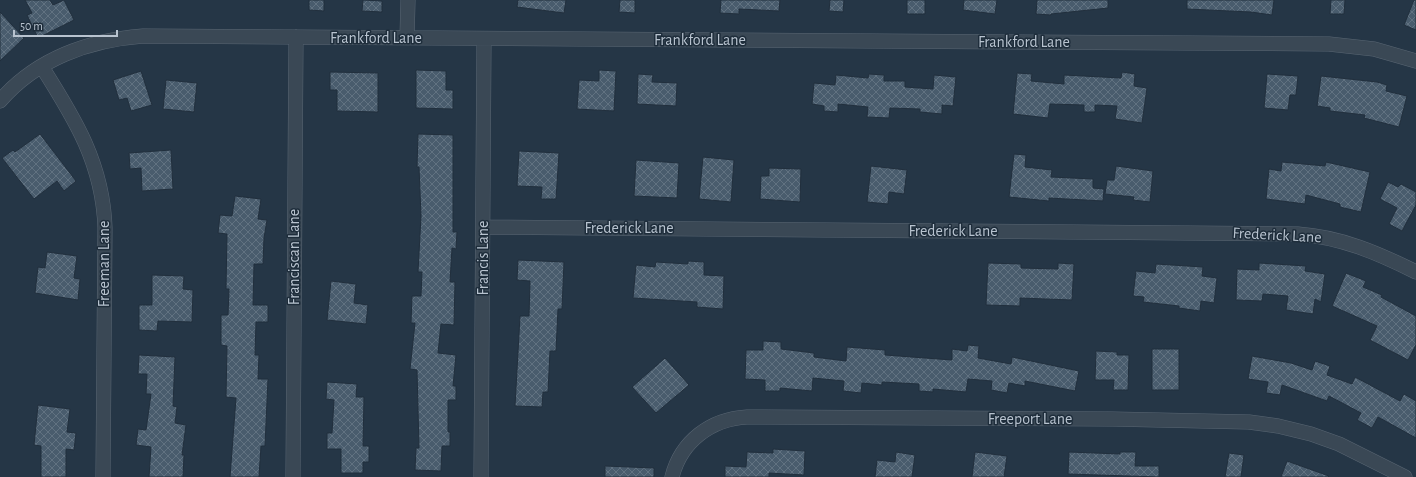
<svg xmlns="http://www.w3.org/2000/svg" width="1416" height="477" viewBox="0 0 1416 477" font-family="'Alegreya Sans',sans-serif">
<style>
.building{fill:url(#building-cross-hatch);stroke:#212f3d}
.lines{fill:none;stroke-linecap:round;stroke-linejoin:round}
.minor-casing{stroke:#596673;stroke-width:15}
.minor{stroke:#3a4855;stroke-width:14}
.labels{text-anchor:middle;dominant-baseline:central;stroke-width:3;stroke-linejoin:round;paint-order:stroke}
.street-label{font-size:16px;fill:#b8c3cf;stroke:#1e2d3b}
</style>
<defs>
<pattern id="building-cross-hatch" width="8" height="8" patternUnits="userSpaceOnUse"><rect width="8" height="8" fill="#495c6d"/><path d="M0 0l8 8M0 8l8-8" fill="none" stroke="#617281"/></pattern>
</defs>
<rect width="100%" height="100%" fill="#253646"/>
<path class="building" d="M 25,0 L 50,0 L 53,5 L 64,0 L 74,20 L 38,38 L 27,15 L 32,13 Z
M 309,0 L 324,0 L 324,11 L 309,10 Z
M 363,0 L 382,1 L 382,12 L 362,11 Z
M 518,0 L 566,0 L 564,13 L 517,7 Z
M 620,0 L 635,0 L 635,13 L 619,12 Z
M 721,0 L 780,0 L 779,11 L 739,9 L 739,14 L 720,13 Z
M 830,0 L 844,0 L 843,12 L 829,11 Z
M 907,0 L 925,0 L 925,14 L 907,14 Z
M 964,0 L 997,0 L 995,14 L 963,10 Z
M 1037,0 L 1108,0 L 1108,8 L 1051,14 L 1051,15 L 1036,14 Z
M 1187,0 L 1274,0 L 1272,15 L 1251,12 L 1187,9 Z
M 1331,0 L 1345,0 L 1344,14 L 1330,14 Z
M 1414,0 L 1416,0 L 1416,30 L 1404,25 Z
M 0,12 L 24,38 L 0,61 Z
M 416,70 L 446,71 L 446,90 L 453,90 L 453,109 L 416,108 Z
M 599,70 L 616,71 L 614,111 L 577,109 L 579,80 L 599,81 Z
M 141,71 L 152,105 L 131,111 L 127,98 L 119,100 L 113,80 Z
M 330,72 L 378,73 L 378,112 L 337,111 L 337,90 L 330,90 Z
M 1122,72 L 1135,74 L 1134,86 L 1147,88 L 1142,123 L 1115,119 L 1117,106 L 1095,105 L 1095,112 L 1084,112 L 1084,105 L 1050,104 L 1048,118 L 1013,114 L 1017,73 L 1032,74 L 1031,81 L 1064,84 L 1064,75 L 1121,78 Z
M 638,74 L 653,75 L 652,82 L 677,83 L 676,106 L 637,104 Z
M 869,74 L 884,75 L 884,81 L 905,81 L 905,87 L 933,89 L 934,75 L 956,77 L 953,106 L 942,105 L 942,114 L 920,112 L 920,109 L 890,108 L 889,118 L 867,117 L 868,107 L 838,104 L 838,112 L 824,111 L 824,106 L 812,104 L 814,83 L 835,85 L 836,75 L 868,78 Z
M 1267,74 L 1298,76 L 1296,95 L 1290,95 L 1288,110 L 1264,108 Z
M 1321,76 L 1377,82 L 1387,85 L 1386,91 L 1407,96 L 1399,127 L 1364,118 L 1365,115 L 1330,111 L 1330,108 L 1317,106 Z
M 166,80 L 197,83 L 194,112 L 163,109 Z
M 40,134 L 76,181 L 64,191 L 57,181 L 34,199 L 2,158 L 13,150 L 15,152 Z
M 418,134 L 453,135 L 453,232 L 457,232 L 456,249 L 452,248 L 450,282 L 455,282 L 454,325 L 441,324 L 438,353 L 456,355 L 453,386 L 456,386 L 456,400 L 448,400 L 448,432 L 450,432 L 450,446 L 442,446 L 441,471 L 415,470 L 416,448 L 419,448 L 417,370 L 410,369 L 415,323 L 411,323 L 412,296 L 421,296 L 422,272 L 418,272 L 421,216 L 419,167 L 417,167 Z
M 171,150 L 173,189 L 142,191 L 141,168 L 130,169 L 129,153 Z
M 519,151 L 559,153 L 556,199 L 541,199 L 542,187 L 517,186 Z
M 1014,154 L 1026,155 L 1025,167 L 1052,170 L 1051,177 L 1093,179 L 1093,188 L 1104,189 L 1103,201 L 1049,198 L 1049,201 L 1009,197 Z
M 703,157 L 734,160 L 731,202 L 699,199 Z
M 636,160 L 679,163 L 677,198 L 634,196 Z
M 1282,162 L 1325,166 L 1326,162 L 1370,172 L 1361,212 L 1340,207 L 1340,204 L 1306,195 L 1305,204 L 1266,199 L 1269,169 L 1281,171 Z
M 871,166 L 907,170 L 904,194 L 889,192 L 888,204 L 867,202 Z
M 1116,166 L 1153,171 L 1150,202 L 1133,200 L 1134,197 L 1105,194 L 1107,180 L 1114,180 Z
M 769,168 L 801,169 L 800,202 L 760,199 L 761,176 L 769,176 Z
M 1388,182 L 1398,187 L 1401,184 L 1416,192 L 1416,205 L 1402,231 L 1389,224 L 1397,208 L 1380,199 Z
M 235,196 L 261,199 L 258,219 L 267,220 L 264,238 L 263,264 L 254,264 L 253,305 L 268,305 L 268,322 L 256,322 L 255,355 L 259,355 L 258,379 L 268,379 L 265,446 L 261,446 L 259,477 L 230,477 L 236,398 L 226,397 L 227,346 L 221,345 L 221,315 L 228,315 L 229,289 L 226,289 L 227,234 L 218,233 L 220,215 L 232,216 Z
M 47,252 L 77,256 L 74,278 L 80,279 L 78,300 L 35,293 L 38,267 L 45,268 Z
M 518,260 L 564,262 L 562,309 L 558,309 L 556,351 L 550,351 L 548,392 L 543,392 L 542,407 L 515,406 L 520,316 L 529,316 L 530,281 L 517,280 Z
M 688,261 L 704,262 L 704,275 L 724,276 L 723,309 L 697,307 L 697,302 L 633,298 L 636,265 L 655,267 L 656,262 L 688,264 Z
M 988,263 L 1021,264 L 1021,268 L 1058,269 L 1058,263 L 1074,264 L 1072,300 L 1020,298 L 1020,306 L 986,305 Z
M 1259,263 L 1306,266 L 1305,271 L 1325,274 L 1321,302 L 1315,299 L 1313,314 L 1286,310 L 1288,296 L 1263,294 L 1262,301 L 1236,300 L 1237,269 L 1259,270 Z
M 1156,264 L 1203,267 L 1202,276 L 1217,278 L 1214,303 L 1201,301 L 1200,311 L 1179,308 L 1179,306 L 1143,302 L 1144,297 L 1133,296 L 1136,271 L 1155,273 Z
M 1346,273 L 1366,281 L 1363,287 L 1382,295 L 1381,297 L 1416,316 L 1416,345 L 1408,360 L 1370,340 L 1377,326 L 1332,306 Z
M 152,275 L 184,276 L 183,289 L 193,290 L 192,322 L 158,321 L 157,331 L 139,330 L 139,305 L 152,305 Z
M 331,281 L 356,284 L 354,303 L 368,305 L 366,324 L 327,320 Z
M 763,341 L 781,342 L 781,349 L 814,353 L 814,357 L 846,361 L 847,347 L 885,350 L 885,355 L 952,360 L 952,349 L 967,351 L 968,345 L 979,346 L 978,358 L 1011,364 L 1012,357 L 1079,371 L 1075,391 L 1025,381 L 1025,386 L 1009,383 L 1007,393 L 991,390 L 992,381 L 968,379 L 966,392 L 933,389 L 933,392 L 919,391 L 919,384 L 882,382 L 882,385 L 862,383 L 861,393 L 843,391 L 844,381 L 813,378 L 812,391 L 780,388 L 780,391 L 765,391 L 765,380 L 745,379 L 746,350 L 763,350 Z
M 1152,349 L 1179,349 L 1179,390 L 1152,390 Z
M 1096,351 L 1117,352 L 1117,355 L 1129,355 L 1128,390 L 1113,390 L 1114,380 L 1095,380 Z
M 139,355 L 175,357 L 173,406 L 177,407 L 175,423 L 186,425 L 182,455 L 184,455 L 183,477 L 149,477 L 151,447 L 136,445 L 138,429 L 146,430 L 151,394 L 146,394 L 147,374 L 138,374 Z
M 1252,356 L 1291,363 L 1312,370 L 1315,361 L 1330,366 L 1327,375 L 1352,384 L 1355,377 L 1400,401 L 1404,394 L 1416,401 L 1416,438 L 1378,417 L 1372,428 L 1357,420 L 1361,413 L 1329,396 L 1327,401 L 1282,385 L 1280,395 L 1266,393 L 1268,382 L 1248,379 Z
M 665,358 L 689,385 L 656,413 L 632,387 Z
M 327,382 L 357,384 L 356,397 L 364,397 L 363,446 L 369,446 L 369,462 L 363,462 L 363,473 L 341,473 L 341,449 L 327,449 L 327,433 L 332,433 L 334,400 L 326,399 Z
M 38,405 L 70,409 L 67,432 L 76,433 L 74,450 L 66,449 L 66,477 L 41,477 L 41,446 L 34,445 Z
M 773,449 L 805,451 L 804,475 L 769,473 L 769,477 L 725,477 L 725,466 L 746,467 L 747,452 L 773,453 Z
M 896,452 L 915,455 L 912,477 L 875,477 L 877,460 L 895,462 Z
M 975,452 L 1007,456 L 1004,477 L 972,477 Z
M 1069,452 L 1120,454 L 1120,452 L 1136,452 L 1135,466 L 1159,466 L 1159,477 L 1068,474 Z
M 1229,453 L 1244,455 L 1241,477 L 1225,477 Z
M 1287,461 L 1329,476 L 1328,477 L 1281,477 Z
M 605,466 L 654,468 L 654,477 L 605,477 Z"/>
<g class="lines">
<g class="minor-casing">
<path id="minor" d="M 407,38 L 408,0
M 42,67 C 75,119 103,164 105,228 L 103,477
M 0,101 C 36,59 89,40 143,36 L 1329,44 L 1374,49 L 1416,61
M 483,227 L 1298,234 C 1341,237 1378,253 1416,272
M 293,477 L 296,37
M 481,477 L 484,39
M 672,477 C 681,441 711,419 747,417 L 1112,419 L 1249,422 L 1278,426 L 1311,434 L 1339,444 L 1405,477"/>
</g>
<use href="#minor" class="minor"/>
</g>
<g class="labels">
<g class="street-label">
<text x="376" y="38">Frankford Lane</text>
<text x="700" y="40">Frankford Lane</text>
<text x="1024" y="42">Frankford Lane</text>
<text x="629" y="228">Frederick Lane</text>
<text x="953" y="231">Frederick Lane</text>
<text transform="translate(1277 235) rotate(3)">Frederick Lane</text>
<text transform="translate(294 257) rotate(-90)">Franciscan Lane</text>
<text transform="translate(483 258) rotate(-90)">Francis Lane</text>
<text transform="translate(104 264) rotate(-90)">Freeman Lane</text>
<text x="1030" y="419">Freeport Lane</text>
</g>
</g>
<path d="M14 30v6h103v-6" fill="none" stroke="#b8c3cf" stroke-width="2"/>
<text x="20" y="30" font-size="12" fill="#b8c3cf" stroke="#1e2d3b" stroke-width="3" paint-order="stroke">50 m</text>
</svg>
